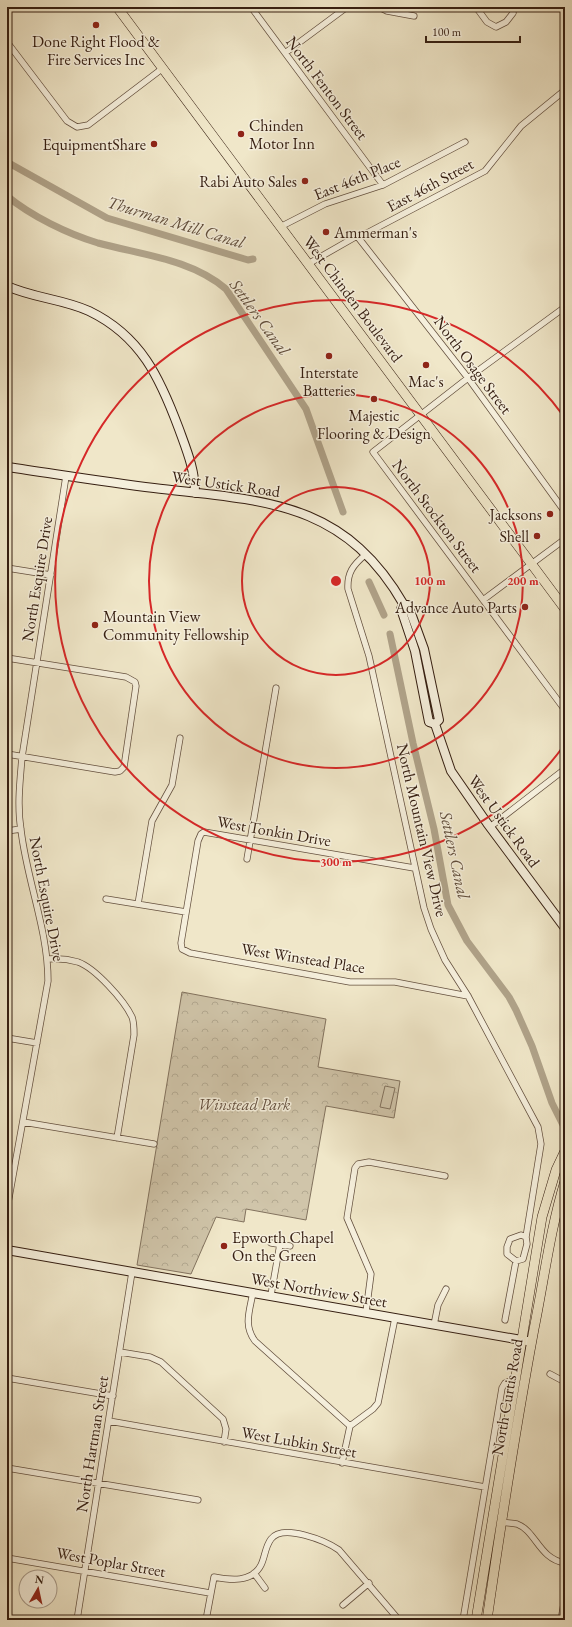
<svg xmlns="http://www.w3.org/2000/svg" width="572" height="1627" viewBox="0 0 572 1627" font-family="'EB Garamond',serif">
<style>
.park{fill:url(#park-crowns);stroke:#82725e}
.pitch{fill:#d0c5aa;stroke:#82725e}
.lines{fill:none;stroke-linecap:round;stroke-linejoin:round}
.canal{stroke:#b0a38a;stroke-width:7}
.street-casing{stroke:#64503f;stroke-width:7}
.secondary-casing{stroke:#351e11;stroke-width:10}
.primary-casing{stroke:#351e11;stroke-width:10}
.street{stroke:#f5efdc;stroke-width:5.5}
.secondary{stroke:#f5efdc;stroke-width:8}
.primary{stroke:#f0e7c9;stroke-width:9}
.ring{fill:none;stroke:#d62828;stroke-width:2}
.poi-dot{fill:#8f2418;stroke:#f5efdc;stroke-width:1.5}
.labels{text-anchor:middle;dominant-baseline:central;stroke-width:3;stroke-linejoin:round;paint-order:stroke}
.poi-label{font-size:16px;fill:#351e11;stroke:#f5efdc;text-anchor:end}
.street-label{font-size:16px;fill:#351e11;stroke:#f5efdc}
.park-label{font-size:16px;font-style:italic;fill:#64503f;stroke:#f5efdc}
.water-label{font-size:17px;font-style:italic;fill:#604d3b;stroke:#f5efdc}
.centre{fill:#d62828;stroke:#f5efdc;stroke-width:2}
.ring-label{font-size:12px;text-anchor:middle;font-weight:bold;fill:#d62828;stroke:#f5efdc;stroke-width:3;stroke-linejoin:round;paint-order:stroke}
</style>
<defs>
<pattern id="park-crowns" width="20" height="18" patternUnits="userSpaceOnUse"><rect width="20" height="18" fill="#d0c5aa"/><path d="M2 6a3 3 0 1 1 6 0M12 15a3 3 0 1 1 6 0" fill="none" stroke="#b3a991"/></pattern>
</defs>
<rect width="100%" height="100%" fill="#f0e7c9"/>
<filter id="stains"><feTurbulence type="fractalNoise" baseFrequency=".005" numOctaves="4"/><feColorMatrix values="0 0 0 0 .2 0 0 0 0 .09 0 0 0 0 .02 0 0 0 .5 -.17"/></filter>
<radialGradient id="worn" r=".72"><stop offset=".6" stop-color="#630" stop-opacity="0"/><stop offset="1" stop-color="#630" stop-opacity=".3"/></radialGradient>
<path class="park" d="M 182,992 L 326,1019 L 318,1067 L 400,1081 L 394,1118 L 326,1106 L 306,1220 L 246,1209 L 244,1222 L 216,1217 L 191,1274 L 137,1265 Z"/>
<path class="pitch" d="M 385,1086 L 395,1088 L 390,1109 L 380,1107 Z"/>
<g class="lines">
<path class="canal" d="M 7,162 L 107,218 L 248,260 L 253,259
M 7,196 C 31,216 68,234 98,243 C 142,255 191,259 226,289 L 306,409 L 343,512
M 369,582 L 384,615
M 390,634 L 413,743 L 434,829 L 448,905 L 467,941 L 509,997 L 516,1010 L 532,1046 L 552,1103 L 565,1129"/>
<g class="street-casing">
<path id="street" d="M 251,7 L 383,185
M 379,7 L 387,11 L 414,16
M 476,7 L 487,22 L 496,27 L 506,22 L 513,13
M 7,42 L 67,121 L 77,127 L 88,125 L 163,68
M 285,53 L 347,7
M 280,227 L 325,204 L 383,185 L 465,142
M 357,236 L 468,378 L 565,512
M 308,264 L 357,236 L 367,233 L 485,171 L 521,126 L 565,90
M 565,307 L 468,378 L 373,452 L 565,710
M 365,555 C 353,565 347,573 348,589 L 369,656 L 424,908 L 431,929 L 445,960 L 468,996 L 538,1127 L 541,1144 L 526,1237
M 7,568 L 51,575
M 483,600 L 565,539
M 7,658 L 126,677 L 135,682 L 136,686 L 124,767 L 120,771 L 115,772 L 7,754
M 490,827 L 565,769
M 7,831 L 21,829
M 247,859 L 276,688
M 414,868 L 204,832 L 201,834 L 198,841 L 181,943 L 182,949 L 190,953 L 350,982 L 395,982 L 468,996
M 106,899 L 186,912
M 138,904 L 152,821 L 172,785 L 180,738
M 48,959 C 59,958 68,959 78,962 C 95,968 124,1000 132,1017 C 134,1022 134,1029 134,1035 L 117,1138
M 7,1038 L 37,1043
M 23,1122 L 154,1144
M 7,1209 L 48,981 C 48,930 27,881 21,830 C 17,806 20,781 22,757 L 66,476
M 521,1235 L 526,1237 L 527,1244 L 523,1259 L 516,1261 L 507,1254 L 507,1247 L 510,1239 Z
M 271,1243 L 290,1246
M 253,1292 C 250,1310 243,1325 255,1341 L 350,1426
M 271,1295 L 280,1244
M 366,1312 L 371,1274 L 347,1218 L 355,1168 L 358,1164 L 369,1162 L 445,1176
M 505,1320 L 516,1261
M 434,1325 L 438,1305 L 446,1289
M 120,1352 L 150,1357 L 161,1362 L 223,1419 L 226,1429 L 224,1442
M 550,1374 L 565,1382
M 7,1378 L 113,1396
M 109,1421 L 485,1487
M 342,1463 L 350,1426 L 373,1409 L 378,1403 L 395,1318
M 7,1468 L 198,1500
M 501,1522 C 506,1523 512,1523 517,1524 C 536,1531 539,1559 565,1563
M 7,1558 L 210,1593
M 254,1573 L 265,1588
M 343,1605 L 369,1583
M 77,1620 L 132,1272
M 206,1620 L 214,1577 C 230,1580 252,1583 261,1565 C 265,1557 265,1547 271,1539 C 283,1523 326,1541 339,1550 L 399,1620
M 463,1620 L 502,1388 L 505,1383 L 515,1379
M 561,1620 L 565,1597"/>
</g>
<g class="secondary-casing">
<path id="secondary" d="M 7,286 C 33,298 63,299 89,311 C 141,336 160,378 179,429 C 187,451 195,470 195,493
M 7,467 C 56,474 105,482 154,488 C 262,501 343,499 404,605 L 408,605 L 424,649 L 439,720 L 435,724
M 404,605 L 401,609 L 415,651 L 429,722 L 435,724 L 451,771 L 487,823 L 565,928
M 7,1250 L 527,1341"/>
</g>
<g class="primary-casing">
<path id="primary" d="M 117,7 L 565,609
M 476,1620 L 542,1217 L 556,1170 L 565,1151
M 487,1620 C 501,1523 516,1426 534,1329 C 544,1280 550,1230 565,1181"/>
</g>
<use href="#street" class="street"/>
<use href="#secondary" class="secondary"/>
<use href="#primary" class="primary"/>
</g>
<g class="ring">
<circle cx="336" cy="581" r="94"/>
<circle cx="336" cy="581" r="187"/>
<path d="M565 744A281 281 0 1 1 565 418"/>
</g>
<g class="poi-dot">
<circle cx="96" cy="25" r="4"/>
<circle cx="241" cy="134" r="4"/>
<circle cx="154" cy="144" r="4"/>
<circle cx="305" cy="181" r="4"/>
<circle cx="326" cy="232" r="4"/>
<circle cx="329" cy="356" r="4"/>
<circle cx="426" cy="365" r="4"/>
<circle cx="374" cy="399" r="4"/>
<circle cx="550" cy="514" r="4"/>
<circle cx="537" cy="536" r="4"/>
<circle cx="525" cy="607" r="4"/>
<circle cx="95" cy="625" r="4"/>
<circle cx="224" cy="1246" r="4"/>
</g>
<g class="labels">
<g class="poi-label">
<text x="96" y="41" text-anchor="middle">Done Right Flood &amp;<tspan x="96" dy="18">Fire Services Inc</tspan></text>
<text x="249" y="125" text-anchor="start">Chinden<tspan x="249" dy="18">Motor Inn</tspan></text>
<text x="146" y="144">EquipmentShare</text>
<text x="297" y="181">Rabi Auto Sales</text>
<text x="334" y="232" text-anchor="start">Ammerman's</text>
<text x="329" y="372" text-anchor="middle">Interstate<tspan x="329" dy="18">Batteries</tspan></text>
<text x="426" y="381" text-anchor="middle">Mac's</text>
<text x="374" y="415" text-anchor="middle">Majestic<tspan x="374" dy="18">Flooring &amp; Design</tspan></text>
<text x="542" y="514">Jacksons</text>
<text x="529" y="536">Shell</text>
<text x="517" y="607">Advance Auto Parts</text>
<text x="103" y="616" text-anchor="start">Mountain View<tspan x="103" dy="18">Community Fellowship</tspan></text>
<text x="232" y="1237" text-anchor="start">Epworth Chapel<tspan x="232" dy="18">On the Green</tspan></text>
</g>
<g class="street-label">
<text transform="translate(327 88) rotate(53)">North Fenton Street</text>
<text transform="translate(357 178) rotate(-22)">East 46th Place</text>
<text transform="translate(430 185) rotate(-28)">East 46th Street</text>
<text transform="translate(353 299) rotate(53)">West Chinden Boulevard</text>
<text transform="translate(473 365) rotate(53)">North Osage Street</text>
<text transform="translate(226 484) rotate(8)">West Ustick Road</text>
<text transform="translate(437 516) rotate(53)">North Stockton Street</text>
<text transform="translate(37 579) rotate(-81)">North Esquire Drive</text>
<text transform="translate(504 821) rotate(54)">West Ustick Road</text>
<text transform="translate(422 830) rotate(77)">North Mountain View Drive</text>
<text transform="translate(274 831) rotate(10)">West Tonkin Drive</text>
<text transform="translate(47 899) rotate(79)">North Esquire Drive</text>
<text transform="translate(303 958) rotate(9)">West Winstead Place</text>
<text transform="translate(319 1290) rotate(10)">West Northview Street</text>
<text transform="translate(507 1397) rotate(-80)">North Curtis Road</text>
<text transform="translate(299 1442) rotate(10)">West Lubkin Street</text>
<text transform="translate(92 1444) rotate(-81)">North Hartman Street</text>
<text transform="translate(111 1562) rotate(10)">West Poplar Street</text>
</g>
<g class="park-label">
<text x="244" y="1104">Winstead Park</text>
</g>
<g class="water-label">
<text transform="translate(176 222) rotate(17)">Thurman Mill Canal</text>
<text transform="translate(260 317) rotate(54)">Settlers Canal</text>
<text transform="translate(455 855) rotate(78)">Settlers Canal</text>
</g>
</g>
<circle cx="336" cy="581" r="6" class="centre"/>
<g class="ring-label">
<text x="430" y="585">100 m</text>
<text x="523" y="585">200 m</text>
<text x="336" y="866">300 m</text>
</g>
<rect width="572" height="1627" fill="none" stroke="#f0e7c9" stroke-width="24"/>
<rect x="8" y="8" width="556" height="1611" fill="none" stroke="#351e11" stroke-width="2"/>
<rect x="12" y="12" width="548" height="1603" fill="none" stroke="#351e11"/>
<g transform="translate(38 1589) rotate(9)"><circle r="19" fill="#f5efdc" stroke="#a89b8b"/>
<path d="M0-3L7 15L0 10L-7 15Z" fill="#8f2418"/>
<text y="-6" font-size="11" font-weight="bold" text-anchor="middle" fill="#351e11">N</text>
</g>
<path d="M426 36v6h94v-6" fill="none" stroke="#351e11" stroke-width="2"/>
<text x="432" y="36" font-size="12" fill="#351e11" stroke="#f5efdc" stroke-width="3" paint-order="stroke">100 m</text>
<rect width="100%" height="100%" filter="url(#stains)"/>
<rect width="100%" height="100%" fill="url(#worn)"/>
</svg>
